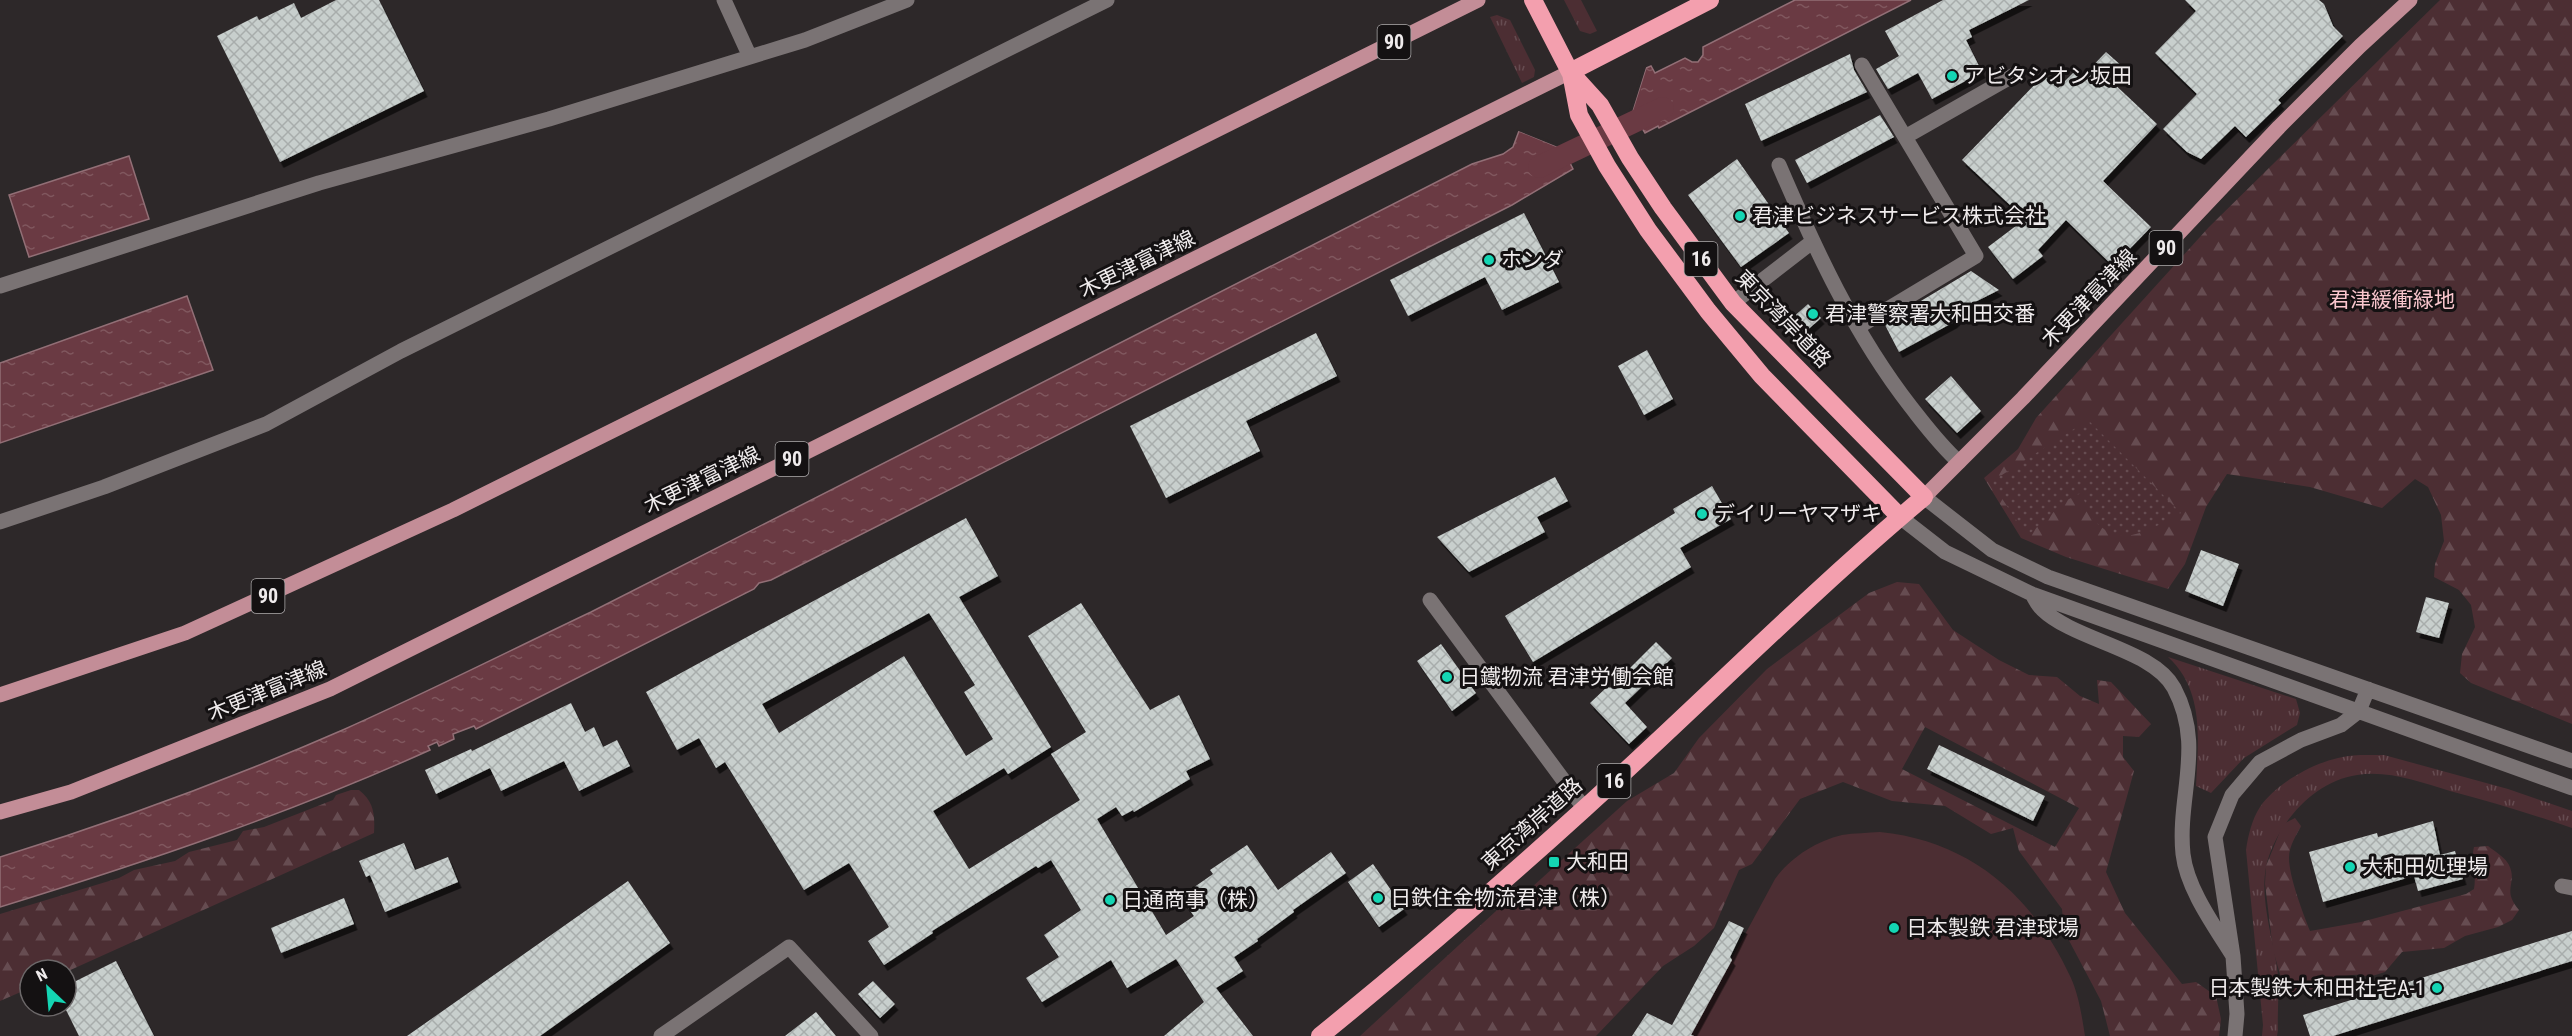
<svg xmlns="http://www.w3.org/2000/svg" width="2572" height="1036" viewBox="0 0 2572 1036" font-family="'Roboto Condensed','Noto Sans JP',sans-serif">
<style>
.grass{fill:url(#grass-tufts)}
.forest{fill:url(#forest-firs);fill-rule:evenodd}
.park{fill:url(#park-dots)}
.pitch{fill:#4c2e33}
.water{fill:url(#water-ripples);stroke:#926f76;stroke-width:1.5}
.pier{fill:#2d2829}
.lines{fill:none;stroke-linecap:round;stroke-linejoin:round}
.canal{stroke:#6a3a43;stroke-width:22}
.building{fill:url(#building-cross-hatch);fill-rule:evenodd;filter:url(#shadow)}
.minor{stroke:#7a7374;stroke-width:15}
.major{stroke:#c38d97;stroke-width:15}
.highway{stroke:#f39fae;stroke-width:18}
.poi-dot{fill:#14d5b3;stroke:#141112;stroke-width:2}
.labels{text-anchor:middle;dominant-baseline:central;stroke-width:6;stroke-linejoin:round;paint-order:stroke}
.shield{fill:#141112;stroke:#adaaab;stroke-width:1.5}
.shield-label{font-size:20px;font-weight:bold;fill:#efebec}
.poi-label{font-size:21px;fill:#efebec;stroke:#141112;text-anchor:start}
.street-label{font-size:21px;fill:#efebec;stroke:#141112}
.park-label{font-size:21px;fill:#f9c6cd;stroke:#141112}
</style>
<defs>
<pattern id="grass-tufts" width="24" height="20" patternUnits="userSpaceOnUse" patternTransform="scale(1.5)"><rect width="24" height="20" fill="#4c2e33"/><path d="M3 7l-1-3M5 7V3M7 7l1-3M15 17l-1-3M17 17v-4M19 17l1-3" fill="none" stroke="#664c51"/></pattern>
<pattern id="forest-firs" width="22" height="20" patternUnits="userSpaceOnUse" patternTransform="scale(1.5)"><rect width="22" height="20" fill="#4c2e33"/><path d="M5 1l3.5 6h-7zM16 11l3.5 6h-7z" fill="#664c51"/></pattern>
<pattern id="park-dots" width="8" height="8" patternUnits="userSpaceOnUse" patternTransform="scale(1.5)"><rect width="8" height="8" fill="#4c2e33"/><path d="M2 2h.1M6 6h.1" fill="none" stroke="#664c51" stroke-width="1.8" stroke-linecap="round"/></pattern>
<pattern id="water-ripples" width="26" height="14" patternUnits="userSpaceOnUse" patternTransform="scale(1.5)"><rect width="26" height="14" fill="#6a3a43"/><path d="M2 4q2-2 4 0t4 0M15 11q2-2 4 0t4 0" fill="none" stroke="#80575e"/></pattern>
<pattern id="building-cross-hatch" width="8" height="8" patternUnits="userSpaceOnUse" patternTransform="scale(1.5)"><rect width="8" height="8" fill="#c8cfcd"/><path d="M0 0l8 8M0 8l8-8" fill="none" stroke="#a8adac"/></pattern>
<filter id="shadow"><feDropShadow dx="3.5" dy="6" stdDeviation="0" flood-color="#0009"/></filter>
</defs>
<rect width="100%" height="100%" fill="#2d2829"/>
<path class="grass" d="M 1564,0 L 1581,0 L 1597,31 L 1590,34 L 1580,31 Z
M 1497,15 L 1510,20 L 1535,70 L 1534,77 L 1522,83 L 1490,17 Z
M 2168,657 L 2296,699 L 2300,713 L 2297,725 L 2244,758 L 2211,793 L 2196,786 C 2198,740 2205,691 2168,657 Z
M 2384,755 L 2508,789 L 2572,811 L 2572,828 C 2532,814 2491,802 2450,791 C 2420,782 2388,770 2357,775 C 2313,781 2275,826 2266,867 C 2260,899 2272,935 2277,967 C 2280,987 2277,1010 2278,1030 L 2277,1036 L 2262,1036 L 2263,1025 L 2246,850 C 2248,836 2252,819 2260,807 C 2276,784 2311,764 2338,758 C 2352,754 2369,755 2384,755 Z"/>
<path class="forest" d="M 2440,0 L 2572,0 L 2572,724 L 2471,683 L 2460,673 L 2462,654 L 2475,627 L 2471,605 L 2459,590 L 2434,577 L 2435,564 L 2444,541 L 2441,515 L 2428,487 L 2415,479 L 2382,508 L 2310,487 L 2227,474 L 2206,507 L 2185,564 L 2168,589 L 2066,557 L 2021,538 L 1984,478 L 2018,449 L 2036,418 L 2209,227 Z
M 1897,582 L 1919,584 L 1953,630 L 1999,660 L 2029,675 L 2057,677 L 2080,696 L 2099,704 L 2097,680 L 2111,682 L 2151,724 L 2139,737 L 2123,736 L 2123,757 L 2134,771 L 2106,872 L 2125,913 L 2182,984 L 2196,982 L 2216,996 L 2221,1019 L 2219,1036 L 2110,1036 L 2101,1001 L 2064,931 L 2062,909 L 2019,851 L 2013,828 L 1991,834 L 1945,806 L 1892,801 L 1843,782 L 1800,799 L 1752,864 L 1739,870 L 1714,928 L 1694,946 L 1663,966 L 1596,1036 L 1360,1036 L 1508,900 L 1531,888 L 1627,801 L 1674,773 L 1699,738 L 1767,669 L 1869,593 ZM 1925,727 L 2079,808 L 2055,847 L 1902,769 Z
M 351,790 L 359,790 C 374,802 375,814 374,833 L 66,972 L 30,970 L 30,988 L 0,1001 L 0,914 L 119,878 L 134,870 L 175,861 L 189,852 L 237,840 L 243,831 L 264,827 L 333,800 L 336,795 Z
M 2295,818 L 2301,826 C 2296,836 2289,846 2289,858 C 2289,877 2303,913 2310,931 L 2361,922 L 2466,894 L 2474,889 C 2477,873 2470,863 2474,847 L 2488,846 C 2494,851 2506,858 2509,865 C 2518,884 2501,889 2519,910 L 2512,920 L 2498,927 L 2465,936 L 2444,948 L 2402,952 L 2385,972 L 2369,977 C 2340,966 2311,998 2283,995 L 2282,981 L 2273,950 L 2265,884 L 2266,866 L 2283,824 Z"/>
<path class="park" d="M 2088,420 L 2181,513 C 2152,528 2121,552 2093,519 C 2088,512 2085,501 2081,493 L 2067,500 L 2027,536 L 1991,482 Z"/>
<path class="pitch" d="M 1880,832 C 1971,841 2034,897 2071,978 C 2079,996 2082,1017 2085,1036 L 1690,1036 L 1775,879 C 1790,858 1816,841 1842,835 C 1854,833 1868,833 1880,832 Z"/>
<path class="water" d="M 1795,0 L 1911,0 L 1659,128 L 1658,126 L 1645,133 L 1632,112 L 1646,68 L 1651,66 L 1655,73 L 1685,58 L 1692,62 L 1698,62 L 1703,55 L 1703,47 Z
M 1519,131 L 1563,149 L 1573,169 L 1512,205 L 771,580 L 759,583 L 754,589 L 476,729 L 474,726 L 453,734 L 454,739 L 439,746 L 437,742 L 428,746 L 430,750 C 291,813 146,862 0,907 L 0,857 C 117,821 233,778 345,729 C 428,692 509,651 591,612 L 1472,164 L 1503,154 L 1513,147 Z
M 129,156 L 149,219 L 29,257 L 9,195 Z
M 187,296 L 213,370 L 0,443 L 0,363 Z"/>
<path class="pier" d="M 1647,64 L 1632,112 L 1645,136 L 1629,112 L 1643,67 Z
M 1520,129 L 1565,147 L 1576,171 L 1563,149 L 1516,130 Z"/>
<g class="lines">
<path class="canal" d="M 1539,167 L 1663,108"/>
</g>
<path class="building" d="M 336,0 L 379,0 L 424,91 L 280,162 L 217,36 L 257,16 L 259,20 L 294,3 L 301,18 Z
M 1943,0 L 2029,0 L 1969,30 L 1972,37 L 1966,40 L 1982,72 L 1932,99 L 1918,73 L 1888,89 L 1876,69 L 1899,56 L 1885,31 Z
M 2185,0 L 2319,0 L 2324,4 L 2333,26 L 2343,36 L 2278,100 L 2281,103 L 2246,137 L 2235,126 L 2201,159 L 2187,152 L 2163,129 L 2197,94 L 2155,53 L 2196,11 Z
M 2106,52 L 2123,67 L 2110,80 L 2157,124 L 2103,181 L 2151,227 L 2113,266 L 2066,220 L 2038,250 L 2043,256 L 2013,279 L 1988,247 L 2025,219 L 1962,160 L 2044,75 L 2058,88 L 2074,72 L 2081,78 Z
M 1850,54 L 1854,70 L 1867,92 L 1761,141 L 1745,104 Z
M 1880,115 L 1894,137 L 1807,183 L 1795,160 Z
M 1737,159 L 1789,233 L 1741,267 L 1688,195 Z
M 1524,213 L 1559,282 L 1502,310 L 1485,277 L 1408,316 L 1390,280 Z
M 1971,271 L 1999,290 L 1969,305 L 1954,322 L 1899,352 L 1884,323 Z
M 1808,304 L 1821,318 L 1804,333 L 1791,319 Z
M 1316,333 L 1337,376 L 1246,421 L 1260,451 L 1166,498 L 1130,426 Z
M 1647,350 L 1673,399 L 1644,415 L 1618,366 Z
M 1951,376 L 1981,411 L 1957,433 L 1925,399 Z
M 1555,477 L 1568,501 L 1537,517 L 1545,532 L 1469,572 L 1437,537 Z
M 1712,486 L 1731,519 L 1680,548 L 1691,567 L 1533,662 L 1505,616 L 1675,513 L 1673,509 Z
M 966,518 L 998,576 L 959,597 L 1051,747 L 1008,774 L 1004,768 L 933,811 L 969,869 L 1080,800 L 1051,754 L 1086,732 L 1028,636 L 1081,603 L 1150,710 L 1179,695 L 1210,759 L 1186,771 L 1190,779 L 1134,812 L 1133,810 L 1122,816 L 1116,807 L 1097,819 L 1166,935 L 1194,916 L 1180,897 L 1213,874 L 1210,870 L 1247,845 L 1278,890 L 1331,852 L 1346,873 L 1293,910 L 1294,912 L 1257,939 L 1258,941 L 1234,957 L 1243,971 L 1216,988 L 1253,1036 L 1164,1036 L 1204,1002 L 1176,959 L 1127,988 L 1111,960 L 1042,1002 L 1026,978 L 1059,957 L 1044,935 L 1081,910 L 1051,860 L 1038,868 L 1036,866 L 932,931 L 933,933 L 884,965 L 868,941 L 889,927 L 849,863 L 804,890 L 725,762 L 716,768 L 699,738 L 677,750 L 646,692 ZM 929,613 L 975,685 L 964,692 L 993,739 L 966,756 L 904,656 L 779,733 L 762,704 Z
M 2201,550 L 2239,564 L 2223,606 L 2185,591 Z
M 2426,597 L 2449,603 L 2439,638 L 2416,632 Z
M 1656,642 L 1672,658 L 1625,703 L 1647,727 L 1629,744 L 1590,703 L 1608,686 L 1610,688 Z
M 1441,644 L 1476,693 L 1452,711 L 1417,661 Z
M 571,703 L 585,732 L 594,727 L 603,747 L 617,740 L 630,766 L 579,791 L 564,761 L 501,791 L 490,768 L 436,794 L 425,770 L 471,749 L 472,751 Z
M 1939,745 L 2045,796 L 2033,821 L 1927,769 Z
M 2433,821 L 2440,855 L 2455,851 L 2463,879 L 2418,891 L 2414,876 L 2323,902 L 2309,852 L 2377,833 L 2378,837 Z
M 404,843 L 415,870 L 448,857 L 458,882 L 385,912 L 370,875 L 366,877 L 359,861 Z
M 1373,864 L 1404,909 L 1379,927 L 1348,882 Z
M 628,881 L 670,943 L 540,1036 L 407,1036 Z
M 344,898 L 354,924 L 281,953 L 271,928 Z
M 1729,921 L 1744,928 L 1730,957 L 1732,960 L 1691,1035 L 1694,1036 L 1632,1036 L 1647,1013 L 1672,1025 Z
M 2572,931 L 2572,961 L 2333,1036 L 2310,1036 L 2303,1015 Z
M 116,961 L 154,1036 L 79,1036 L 66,1010 L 66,986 Z
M 873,981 L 895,1004 L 880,1018 L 858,994 Z
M 816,1012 L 836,1036 L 785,1036 Z"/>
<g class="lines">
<path class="minor" d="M 724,0 L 750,57
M 1905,137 L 2014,75
M 1779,165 C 1815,249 1854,334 1911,407 C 1926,426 1940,445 1959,462
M 0,286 L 319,183 L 549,119 L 805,40 L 907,0
M 1733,303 L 1812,242
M 1858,327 L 1976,256 L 1862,65
M 1924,497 L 1992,550 L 2048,577 L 2572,761
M 1900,517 L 1945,552 L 2032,594 L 2572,788
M 0,522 L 104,487 L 266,424 L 401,351 L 1107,0
M 2032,594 C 2035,599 2038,606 2042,609 C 2075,641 2153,649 2174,688 C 2205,746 2177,795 2183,854 C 2187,889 2215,927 2233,956
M 1430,600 L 1584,808
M 2562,886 L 2572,888
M 661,1036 L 789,947 L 871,1036
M 2235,1036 L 2237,1014 L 2233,956 L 2215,837 L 2232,795 L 2260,762 L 2301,740 L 2341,725 L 2359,711 L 2368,689"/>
<path class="major" d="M 1924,497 L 2023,398 L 2279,127 L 2360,46 L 2410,0
M 0,695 L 185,633 L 453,510 L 1478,0
M 0,812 L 71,792 L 330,689 L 1570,72"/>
<path class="highway" d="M 1570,72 L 1710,0
M 1571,73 L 1579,115 L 1607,166 L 1648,230 L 1708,311 L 1762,376 L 1900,517
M 1320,1036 C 1410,963 1498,887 1584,809 C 1698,706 1806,596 1924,497 L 1733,303 L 1663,208 L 1630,158 L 1600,105 L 1570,72 L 1533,0"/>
</g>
<g class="poi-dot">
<circle cx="1952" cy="76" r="6"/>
<circle cx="1740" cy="216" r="6"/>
<circle cx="1489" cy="260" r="6"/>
<circle cx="1813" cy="314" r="6"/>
<circle cx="1702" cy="514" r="6"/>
<circle cx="1447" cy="677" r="6"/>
<rect x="1548" y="856" width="12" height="12" rx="3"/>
<circle cx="2350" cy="867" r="6"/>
<circle cx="1378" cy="898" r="6"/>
<circle cx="1110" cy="900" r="6"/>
<circle cx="1894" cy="928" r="6"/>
<circle cx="2437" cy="988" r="6"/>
</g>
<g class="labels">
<g class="shield">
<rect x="1377.5" y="25" width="33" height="34" rx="4.5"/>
<rect x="2149.5" y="231" width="33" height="34" rx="4.5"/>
<rect x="1684.5" y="242" width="33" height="34" rx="4.5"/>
<rect x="775.5" y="442" width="33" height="34" rx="4.5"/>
<rect x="251.5" y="579" width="33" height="34" rx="4.5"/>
<rect x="1597.5" y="764" width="33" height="34" rx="4.5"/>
</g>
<g class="shield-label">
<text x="1394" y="42">90</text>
<text x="2166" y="248">90</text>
<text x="1701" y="259">16</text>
<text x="792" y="459">90</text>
<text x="268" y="596">90</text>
<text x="1614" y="781">16</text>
</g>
<g class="poi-label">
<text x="1964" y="76">アビタシオン坂田</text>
<text x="1752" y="216">君津ビジネスサービス株式会社</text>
<text x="1501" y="260">ホンダ</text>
<text x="1825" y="314">君津警察署大和田交番</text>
<text x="1714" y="514">デイリーヤマザキ</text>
<text x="1459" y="677">日鐵物流 君津労働会館</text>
<text x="1566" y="862">大和田</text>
<text x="2362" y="867">大和田処理場</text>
<text x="1390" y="898">日鉄住金物流君津（株）</text>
<text x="1122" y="900">日通商事（株）</text>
<text x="1906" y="928">日本製鉄 君津球場</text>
<text x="2425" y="988" text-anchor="end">日本製鉄大和田社宅A-1</text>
</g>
<g class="street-label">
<text transform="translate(1137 264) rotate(-26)">木更津富津線</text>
<text transform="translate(2089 298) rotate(-46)">木更津富津線</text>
<text transform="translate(1783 319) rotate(46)">東京湾岸道路</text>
<text transform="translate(702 480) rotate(-26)">木更津富津線</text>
<text transform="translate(267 691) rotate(-22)">木更津富津線</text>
<text transform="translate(1532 824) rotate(-42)">東京湾岸道路</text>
</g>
<g class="park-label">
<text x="2392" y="300">君津緩衝緑地</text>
</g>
</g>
<g transform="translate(48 988) rotate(334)"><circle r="28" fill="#141112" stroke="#6c6869" stroke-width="1.5"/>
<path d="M0-4.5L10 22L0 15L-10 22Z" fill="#14d5b3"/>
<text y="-9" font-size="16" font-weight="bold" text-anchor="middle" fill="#efebec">N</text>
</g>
</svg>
